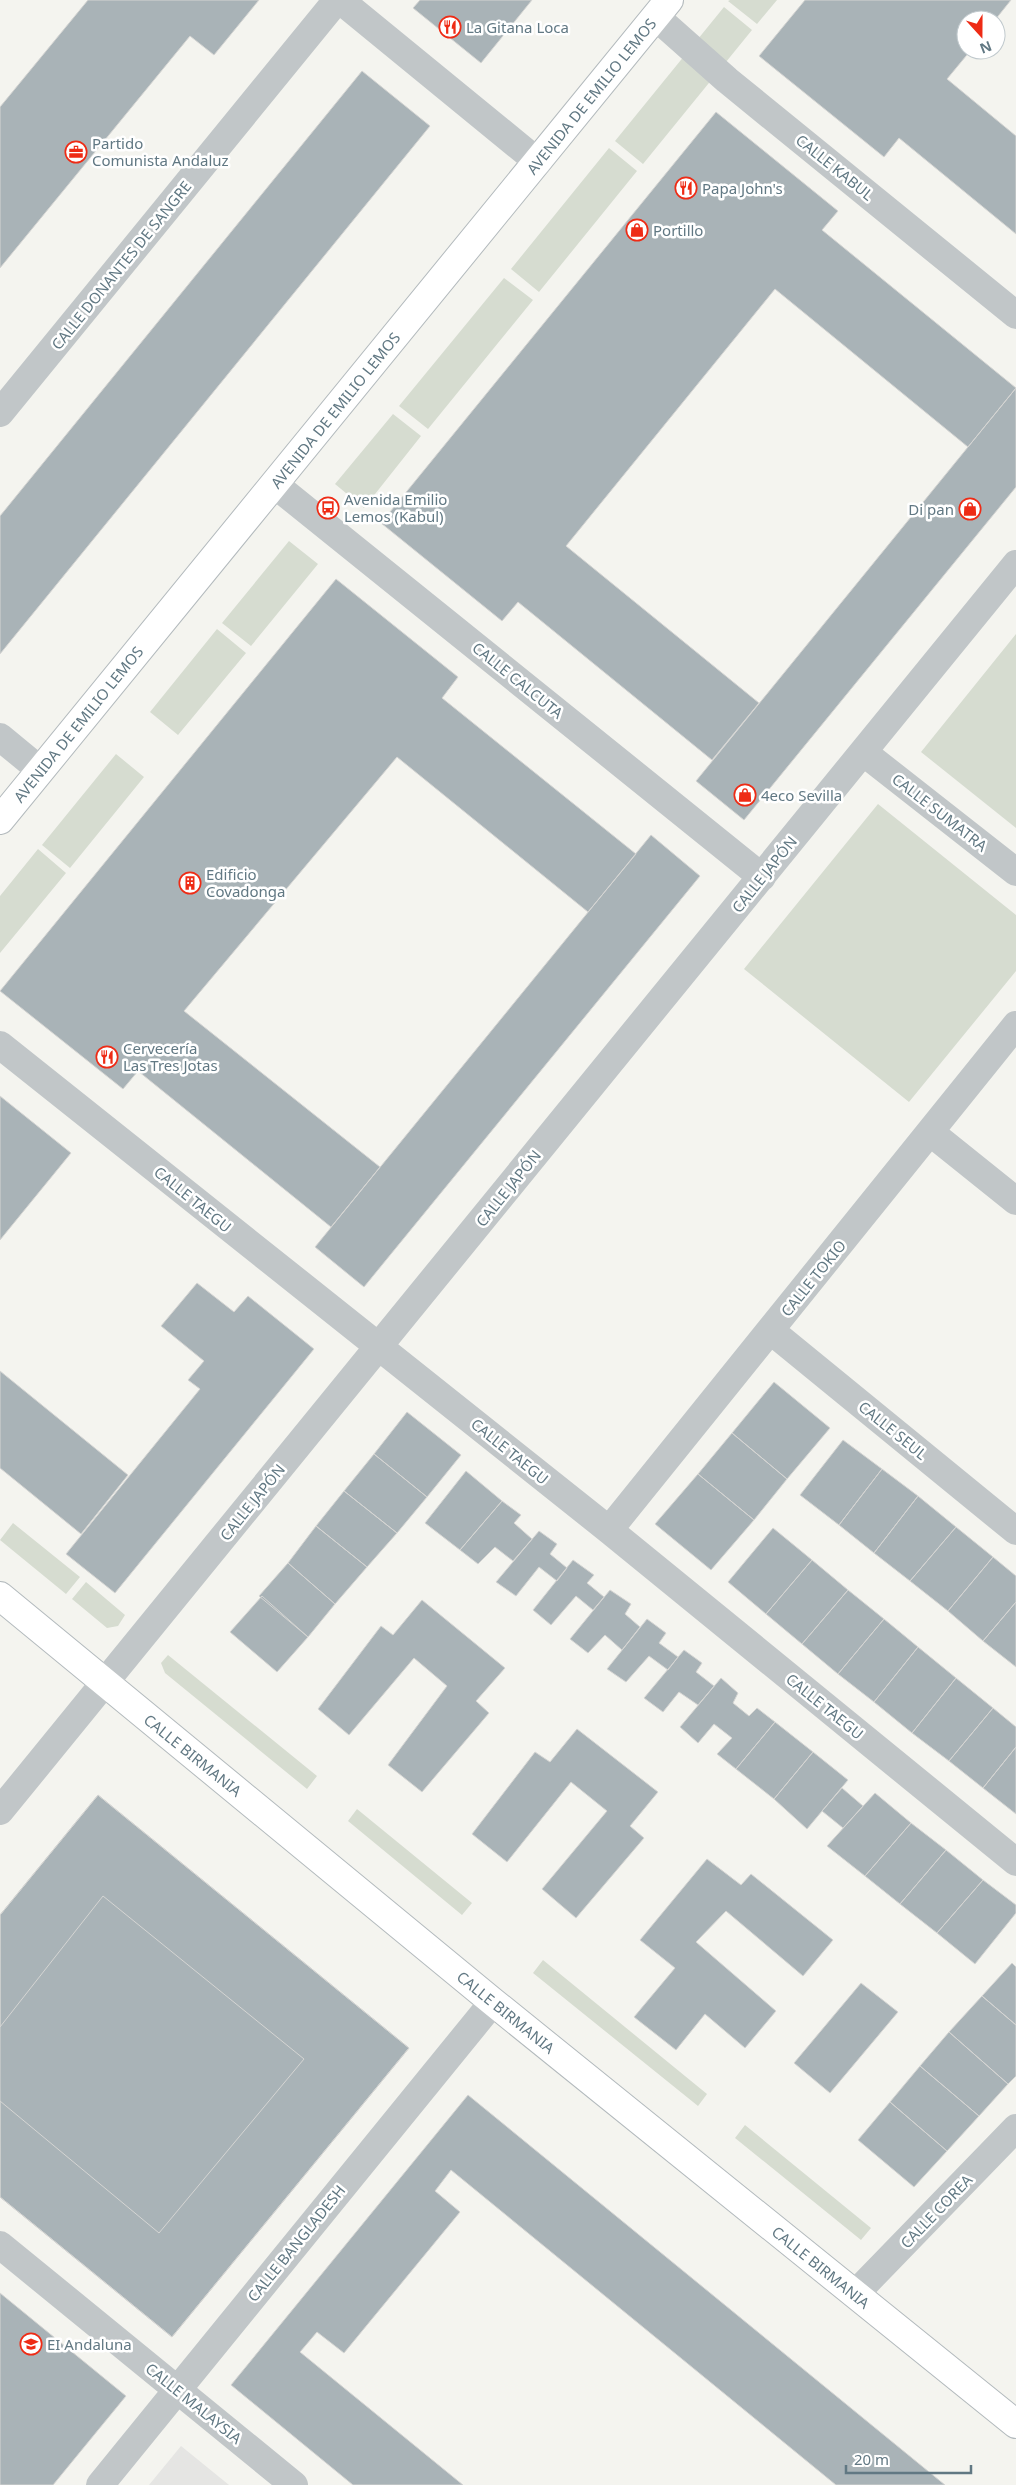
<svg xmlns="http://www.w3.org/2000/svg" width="1016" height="2485" viewBox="0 0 1016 2485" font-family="'Noto Sans',sans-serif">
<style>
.built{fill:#e5e5e3}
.green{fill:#d6dcd0}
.building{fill:#a9b3b7;stroke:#d5d5d3}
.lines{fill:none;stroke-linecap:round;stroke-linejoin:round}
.secondary-casing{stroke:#b3babd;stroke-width:30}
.street{stroke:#c1c6c8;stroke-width:28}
.secondary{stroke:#fff;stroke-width:28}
.labels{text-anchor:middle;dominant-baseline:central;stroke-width:5;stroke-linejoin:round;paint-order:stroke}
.poi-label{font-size:15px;fill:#617883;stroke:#fff;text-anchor:start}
.street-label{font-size:15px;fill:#617883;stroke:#fff}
</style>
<rect width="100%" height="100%" fill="#f4f4ef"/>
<path class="built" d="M 181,2446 L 229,2485 L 149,2485 Z"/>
<path class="green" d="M 730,0 L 777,0 L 757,24 L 728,1 Z
M 724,7 L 752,30 L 643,164 L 615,141 Z
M 609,148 L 637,171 L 539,292 L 511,269 Z
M 504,278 L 533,300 L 428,429 L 399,406 Z
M 393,414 L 421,436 L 364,508 L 335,484 Z
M 289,541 L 318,564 L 251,646 L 222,623 Z
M 217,629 L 246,653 L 178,735 L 150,712 Z
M 1016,634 L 1016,828 L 921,752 Z
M 116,754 L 144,777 L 70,868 L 42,845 Z
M 878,804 L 1016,915 L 1016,971 L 909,1102 L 744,969 Z
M 38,849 L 66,873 L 0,953 L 0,896 Z
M 13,1523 L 80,1577 L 66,1594 L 0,1540 Z
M 86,1582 L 125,1615 L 118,1626 L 107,1628 L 72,1599 Z
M 168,1655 L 317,1776 L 307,1789 L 165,1673 L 161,1663 Z
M 357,1809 L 472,1903 L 462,1915 L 348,1821 Z
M 543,1960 L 707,2094 L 698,2106 L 533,1973 Z
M 745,2125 L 871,2228 L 861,2240 L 735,2138 Z"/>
<path class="building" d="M 88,0 L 259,0 L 214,55 L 190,36 L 0,268 L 0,107 Z
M 420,0 L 532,0 L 481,63 L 413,8 Z
M 805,0 L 1011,0 L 995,20 L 966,20 L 966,50 L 971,50 L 947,79 L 1016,136 L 1016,234 L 899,138 L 884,157 L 759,56 Z
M 362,71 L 430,126 L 0,654 L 0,516 Z
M 716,112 L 838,211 L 822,230 L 1016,388 L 968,447 L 775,289 L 566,546 L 759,703 L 712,760 L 518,602 L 502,621 L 381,523 Z
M 1016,388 L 1016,487 L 744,820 L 696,781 Z
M 336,579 L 458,677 L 442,698 L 636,854 L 588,912 L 397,757 L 184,1011 L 380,1167 L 331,1227 L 138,1071 L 123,1089 L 0,991 Z
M 651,835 L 700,876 L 364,1287 L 315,1247 Z
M 0,1096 L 71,1153 L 0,1240 Z
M 197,1283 L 234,1312 L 248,1296 L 314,1349 L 115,1593 L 66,1554 L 200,1389 L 188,1380 L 204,1361 L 161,1326 Z
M 0,1371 L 128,1475 L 81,1534 L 0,1468 Z
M 774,1382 L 830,1428 L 787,1479 L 732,1433 Z
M 407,1412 L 461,1455 L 427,1497 L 374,1454 Z
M 732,1433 L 787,1479 L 754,1520 L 698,1474 Z
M 843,1440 L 882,1469 L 839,1525 L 800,1495 Z
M 374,1454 L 427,1497 L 397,1533 L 344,1491 Z
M 882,1469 L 918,1496 L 874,1553 L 839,1525 Z
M 466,1471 L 502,1501 L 460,1550 L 425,1523 Z
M 698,1474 L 754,1520 L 711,1570 L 655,1524 Z
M 344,1491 L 397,1533 L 367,1567 L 316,1526 Z
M 918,1496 L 956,1527 L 910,1581 L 874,1553 Z
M 502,1501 L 521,1515 L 514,1523 L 532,1539 L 513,1561 L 495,1547 L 478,1564 L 460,1550 Z
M 316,1526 L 367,1567 L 335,1604 L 288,1563 Z
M 956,1527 L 993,1557 L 948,1611 L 910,1581 Z
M 773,1528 L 812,1560 L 766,1614 L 728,1582 Z
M 539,1531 L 557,1544 L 550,1554 L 567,1568 L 557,1581 L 539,1567 L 516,1596 L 496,1582 Z
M 993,1557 L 1016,1576 L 1016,1602 L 983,1641 L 948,1611 Z
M 573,1560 L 594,1575 L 587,1583 L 604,1597 L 593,1610 L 576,1596 L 551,1625 L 533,1610 Z
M 812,1560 L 848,1590 L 802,1644 L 766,1614 Z
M 288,1563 L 335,1604 L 308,1637 L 259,1596 Z
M 610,1590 L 631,1604 L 625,1614 L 640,1627 L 622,1650 L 605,1635 L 588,1653 L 570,1639 Z
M 848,1590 L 884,1619 L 838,1674 L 802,1644 Z
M 262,1596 L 308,1637 L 277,1672 L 230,1632 Z
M 422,1600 L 505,1668 L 476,1701 L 489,1713 L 422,1792 L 388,1765 L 447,1686 L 414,1658 L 349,1735 L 318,1709 L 381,1626 L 393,1635 Z
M 1016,1602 L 1016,1667 L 983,1641 Z
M 647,1619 L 666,1633 L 659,1643 L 678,1657 L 668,1670 L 649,1656 L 626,1682 L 607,1669 Z
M 884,1619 L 918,1647 L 874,1702 L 838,1674 Z
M 918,1647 L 956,1678 L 912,1733 L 874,1702 Z
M 684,1650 L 702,1663 L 696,1672 L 714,1686 L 698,1705 L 679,1692 L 663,1712 L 644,1698 Z
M 721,1678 L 738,1693 L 733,1703 L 749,1716 L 757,1708 L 775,1722 L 736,1769 L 717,1754 L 732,1738 L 714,1724 L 698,1743 L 680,1727 Z
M 956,1678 L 993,1708 L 949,1761 L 912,1733 Z
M 993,1708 L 1016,1727 L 1016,1747 L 983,1788 L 949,1761 Z
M 775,1722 L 813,1752 L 774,1799 L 736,1769 Z
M 577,1729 L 658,1792 L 630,1826 L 644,1838 L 576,1918 L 542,1889 L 607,1811 L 571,1782 L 507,1862 L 472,1834 L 535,1752 L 550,1762 Z
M 1016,1747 L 1016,1814 L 983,1788 Z
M 813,1752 L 848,1780 L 807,1829 L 774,1799 Z
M 842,1788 L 863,1806 L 843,1828 L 822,1811 Z
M 875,1793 L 911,1823 L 865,1876 L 827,1846 Z
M 98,1795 L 409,2048 L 172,2337 L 0,2197 L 0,2101 L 159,2233 L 304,2059 L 103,1896 L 0,2027 L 0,1915 Z
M 98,1795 L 409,2048 L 172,2337 L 0,2197 L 0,1915 Z
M 911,1823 L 946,1850 L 900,1904 L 865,1876 Z
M 946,1850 L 983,1880 L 937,1933 L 900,1904 Z
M 707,1859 L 741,1885 L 751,1874 L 833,1940 L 803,1976 L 726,1911 L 696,1942 L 776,2011 L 745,2048 L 705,2014 L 676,2050 L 634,2017 L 675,1968 L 640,1940 Z
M 983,1880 L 1016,1905 L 1016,1913 L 975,1964 L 937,1933 Z
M 1012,1963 L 1016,1967 L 1016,2025 L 982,1996 Z
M 861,1983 L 898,2012 L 830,2093 L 794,2063 Z
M 982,1996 L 1016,2025 L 1016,2076 L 1008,2084 L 949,2032 Z
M 949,2032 L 1008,2084 L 979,2116 L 920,2066 Z
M 920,2066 L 979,2116 L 947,2151 L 890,2102 Z
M 468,2095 L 945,2485 L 836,2485 L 451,2170 L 435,2191 L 460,2212 L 344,2353 L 317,2332 L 300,2352 L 463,2485 L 353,2485 L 231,2385 Z
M 890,2102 L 947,2151 L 914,2187 L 858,2140 Z
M 0,2293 L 126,2396 L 53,2485 L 0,2485 Z"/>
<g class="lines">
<g class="secondary-casing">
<path id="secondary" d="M 0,820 L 669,0
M 0,1596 L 493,2002 L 1016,2424"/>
</g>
<path class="street" d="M 340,0 L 538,162
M 656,17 L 727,80 L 1016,315
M 0,413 L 337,0
M 274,484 L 762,877
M 0,737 L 40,770
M 863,752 L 1016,872
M 0,1045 L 609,1530 L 1016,1862
M 930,1132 L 1016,1201
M 770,1330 L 1016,1531
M 609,1530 L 1016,1025
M 0,1811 L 1016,564
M 0,2245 L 294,2485
M 855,2294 L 1016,2128
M 100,2485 L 493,2002"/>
<use href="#secondary" class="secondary"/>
</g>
<defs>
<g id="restaurant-ring" transform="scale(1.125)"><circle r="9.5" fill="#fff" stroke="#ee2b15" stroke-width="1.5"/><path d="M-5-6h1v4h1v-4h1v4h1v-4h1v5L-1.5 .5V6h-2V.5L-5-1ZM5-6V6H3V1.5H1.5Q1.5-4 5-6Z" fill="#ee2b15"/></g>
<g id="office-ring" transform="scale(1.125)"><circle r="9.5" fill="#fff" stroke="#ee2b15" stroke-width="1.5"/><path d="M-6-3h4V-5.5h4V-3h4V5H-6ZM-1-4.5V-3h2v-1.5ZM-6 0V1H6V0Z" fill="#ee2b15"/></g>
<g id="shop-ring" transform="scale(1.125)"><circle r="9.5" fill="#fff" stroke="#ee2b15" stroke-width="1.5"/><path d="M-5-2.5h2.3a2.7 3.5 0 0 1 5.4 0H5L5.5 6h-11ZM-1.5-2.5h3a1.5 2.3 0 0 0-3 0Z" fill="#ee2b15"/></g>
<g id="bus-ring" transform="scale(1.125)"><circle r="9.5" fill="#fff" stroke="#ee2b15" stroke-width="1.5"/><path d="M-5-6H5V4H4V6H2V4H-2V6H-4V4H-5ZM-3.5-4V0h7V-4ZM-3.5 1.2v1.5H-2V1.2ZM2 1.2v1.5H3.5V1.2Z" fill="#ee2b15"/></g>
<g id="building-ring" transform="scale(1.125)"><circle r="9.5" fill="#fff" stroke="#ee2b15" stroke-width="1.5"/><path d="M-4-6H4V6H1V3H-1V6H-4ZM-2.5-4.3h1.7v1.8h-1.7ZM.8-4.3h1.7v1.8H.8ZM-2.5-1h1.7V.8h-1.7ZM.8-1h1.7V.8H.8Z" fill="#ee2b15"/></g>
<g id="school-ring" transform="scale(1.125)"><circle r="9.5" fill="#fff" stroke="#ee2b15" stroke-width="1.5"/><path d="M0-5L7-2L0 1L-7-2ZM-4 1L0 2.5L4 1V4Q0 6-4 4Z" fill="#ee2b15"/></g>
</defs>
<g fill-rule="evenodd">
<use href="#restaurant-ring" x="450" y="27"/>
<use href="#office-ring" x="76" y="152"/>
<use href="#restaurant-ring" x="686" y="188"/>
<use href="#shop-ring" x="637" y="230"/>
<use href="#bus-ring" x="328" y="508"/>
<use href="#shop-ring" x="970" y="509"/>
<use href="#shop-ring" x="745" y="795"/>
<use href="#building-ring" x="190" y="883"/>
<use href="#restaurant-ring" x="107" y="1057"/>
<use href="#school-ring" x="31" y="2344"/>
</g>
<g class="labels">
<g class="poi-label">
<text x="466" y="27">La Gitana Loca</text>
<text x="92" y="143">Partido<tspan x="92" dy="17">Comunista Andaluz</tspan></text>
<text x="702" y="188">Papa John's</text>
<text x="653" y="230">Portillo</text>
<text x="344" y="499">Avenida Emilio<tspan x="344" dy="17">Lemos (Kabul)</tspan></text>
<text x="954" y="509" text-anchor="end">Di pan</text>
<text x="761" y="795">4eco Sevilla</text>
<text x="206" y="874">Edificio<tspan x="206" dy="17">Covadonga</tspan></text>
<text x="123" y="1048">Cervecería<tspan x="123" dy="17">Las Tres Jotas</tspan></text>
<text x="47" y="2344">EI Andaluna</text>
</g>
<g class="street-label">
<text transform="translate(591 96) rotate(-51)">AVENIDA DE EMILIO LEMOS</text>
<text transform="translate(835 167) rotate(39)">CALLE KABUL</text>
<text transform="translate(121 265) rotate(-51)">CALLE DONANTES DE SANGRE</text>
<text transform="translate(335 410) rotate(-51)">AVENIDA DE EMILIO LEMOS</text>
<text transform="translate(518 680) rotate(39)">CALLE CALCUTA</text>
<text transform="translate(78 724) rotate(-51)">AVENIDA DE EMILIO LEMOS</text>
<text transform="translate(940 812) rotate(38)">CALLE SUMATRA</text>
<text transform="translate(764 874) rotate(-51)">CALLE JAPÓN</text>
<text transform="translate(508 1188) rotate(-51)">CALLE JAPÓN</text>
<text transform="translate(193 1199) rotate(39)">CALLE TAEGU</text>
<text transform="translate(813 1278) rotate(-51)">CALLE TOKIO</text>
<text transform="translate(893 1430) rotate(39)">CALLE SEUL</text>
<text transform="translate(510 1451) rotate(39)">CALLE TAEGU</text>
<text transform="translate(252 1502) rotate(-51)">CALLE JAPÓN</text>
<text transform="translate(825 1706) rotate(39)">CALLE TAEGU</text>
<text transform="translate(193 1755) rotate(39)">CALLE BIRMANIA</text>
<text transform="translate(506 2012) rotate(39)">CALLE BIRMANIA</text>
<text transform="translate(936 2211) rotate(-46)">CALLE COREA</text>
<text transform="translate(296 2243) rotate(-51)">CALLE BANGLADESH</text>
<text transform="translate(821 2267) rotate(39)">CALLE BIRMANIA</text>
<text transform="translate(194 2403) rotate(39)">CALLE MALAYSIA</text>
</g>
</g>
<g transform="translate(981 35) rotate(159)"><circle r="24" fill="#ffffff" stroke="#c0c9cd"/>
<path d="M0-4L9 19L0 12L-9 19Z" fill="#ee2b15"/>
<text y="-8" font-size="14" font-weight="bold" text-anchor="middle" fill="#617883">N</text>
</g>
<path d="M846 2465v8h125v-8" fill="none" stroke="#617883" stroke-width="2.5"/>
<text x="854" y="2465" font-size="15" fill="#617883" stroke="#ffffff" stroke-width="4" paint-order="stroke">20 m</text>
</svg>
